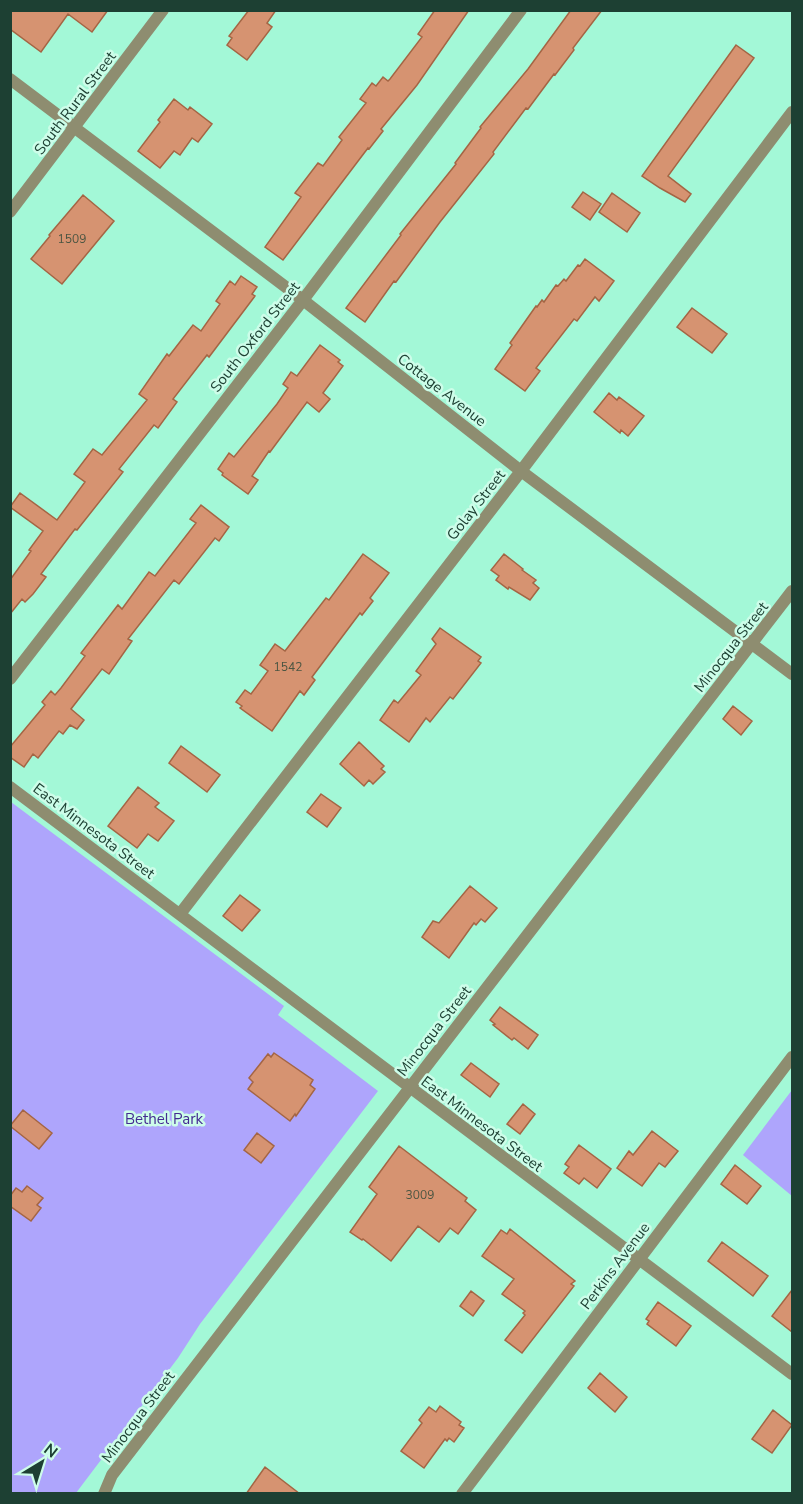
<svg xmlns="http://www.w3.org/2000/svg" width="803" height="1504" viewBox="0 0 803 1504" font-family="'Nunito Sans',sans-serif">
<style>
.green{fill:#aea5fc}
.building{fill:#d69371;stroke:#a46544;stroke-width:1.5}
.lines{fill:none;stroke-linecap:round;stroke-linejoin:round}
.minor{stroke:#8e8d70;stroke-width:12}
.labels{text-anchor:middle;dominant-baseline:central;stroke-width:5;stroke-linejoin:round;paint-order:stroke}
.number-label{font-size:12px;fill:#4b5542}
.street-label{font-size:15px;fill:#1d4033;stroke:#cdfde9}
.park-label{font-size:15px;fill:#432a91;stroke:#cdfde9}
</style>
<rect width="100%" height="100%" fill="#a3f8d7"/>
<path class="green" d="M 11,802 L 284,1006 L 278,1015 L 378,1091 L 200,1324 L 178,1358 L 76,1493 L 11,1493 Z
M 792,1090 L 792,1196 L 743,1155 Z"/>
<path class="building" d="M 10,10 L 108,10 L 92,32 L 68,14 L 41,52 L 10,29 Z
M 249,10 L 276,10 L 267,23 L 272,27 L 247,60 L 227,45 L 232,38 L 229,36 Z
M 435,10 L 469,10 L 417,85 L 381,129 L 383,131 L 369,149 L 368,148 L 283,260 L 265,247 L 301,197 L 295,193 L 318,163 L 323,166 L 342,140 L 339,137 L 366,103 L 360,99 L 372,83 L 376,86 L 383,77 L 388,81 L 390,79 L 422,37 L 418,34 Z
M 571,10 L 602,10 L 573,48 L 574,50 L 555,75 L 554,74 L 528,109 L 526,108 L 493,152 L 494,154 L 440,222 L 396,282 L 394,281 L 365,322 L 346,308 L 401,235 L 400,234 L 456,164 L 455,163 L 481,128 L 480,127 L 528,69 Z
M 736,45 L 754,58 L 668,176 L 691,194 L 685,202 L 660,188 L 642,176 Z
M 174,99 L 188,110 L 190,107 L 212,124 L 198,142 L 192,138 L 180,155 L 174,151 L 160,168 L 138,151 L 160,122 L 158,120 Z
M 583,192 L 601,204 L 590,220 L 572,207 Z
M 612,193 L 640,213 L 627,232 L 599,212 Z
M 83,195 L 114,221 L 62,284 L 31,259 L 50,236 L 49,235 Z
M 585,259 L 614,281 L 599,301 L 595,297 L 577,321 L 574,319 L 536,368 L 540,371 L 525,391 L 495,369 L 512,345 L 510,343 L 536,306 L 537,307 L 542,300 L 544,302 L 556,285 L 558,286 L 564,279 L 566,281 L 578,265 L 580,266 Z
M 241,276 L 257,287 L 252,294 L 255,296 L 209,357 L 207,355 L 173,399 L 177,402 L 158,428 L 154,425 L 119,469 L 123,472 L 77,530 L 75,529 L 41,574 L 46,577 L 33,594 L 25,602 L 22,599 L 10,614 L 10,580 L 31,551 L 29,550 L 43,531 L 10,507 L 20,493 L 57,520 L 85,482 L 74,474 L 93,449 L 102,455 L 147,400 L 139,394 L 167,354 L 169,356 L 193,325 L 201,331 L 220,304 L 216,301 L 230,281 L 235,285 Z
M 692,308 L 727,334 L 712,353 L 677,327 Z
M 320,345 L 340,360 L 338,362 L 343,366 L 323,393 L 330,399 L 319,412 L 307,402 L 270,452 L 269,451 L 252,476 L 258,480 L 248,494 L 222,475 L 223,473 L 218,469 L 229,453 L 234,457 L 277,404 L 288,388 L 283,384 L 291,372 L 297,376 Z
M 609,393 L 617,400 L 619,397 L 644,416 L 628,436 L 621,430 L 620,433 L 594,412 Z
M 201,505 L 229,527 L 219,541 L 215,538 L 179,584 L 174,580 L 128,639 L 132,641 L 109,674 L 102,669 L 71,709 L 84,720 L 77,729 L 70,725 L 63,734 L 59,731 L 38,758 L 33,754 L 24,767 L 10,757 L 10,747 L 45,705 L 42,702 L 51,691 L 55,695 L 61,688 L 85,656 L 81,653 L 118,605 L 122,609 L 149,572 L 155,576 L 196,523 L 190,519 Z
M 363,554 L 389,573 L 370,598 L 373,601 L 362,615 L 360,613 L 312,677 L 315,680 L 304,695 L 300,691 L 272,731 L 240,708 L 242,706 L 236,702 L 245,690 L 251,694 L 268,671 L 260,665 L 275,644 L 285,651 L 326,598 L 329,600 Z
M 504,554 L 523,569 L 522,570 L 536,580 L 533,583 L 539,588 L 530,600 L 509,587 L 508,589 L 496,580 L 499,576 L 491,570 Z
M 440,628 L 481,657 L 478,661 L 481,663 L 453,699 L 450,697 L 430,722 L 426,718 L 409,742 L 380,720 L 394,700 L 398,703 L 421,675 L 416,671 L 436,644 L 432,639 Z
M 733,706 L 752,721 L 741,735 L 723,719 Z
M 359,742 L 384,766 L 381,769 L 385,772 L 373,784 L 369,780 L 364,786 L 340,764 Z
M 181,746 L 220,775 L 207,792 L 169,763 Z
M 138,787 L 159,803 L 155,807 L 174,821 L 158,841 L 148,834 L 137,848 L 108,826 Z
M 321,794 L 341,808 L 327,827 L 307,812 Z
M 470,886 L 497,908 L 485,922 L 481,919 L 476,925 L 474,923 L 449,958 L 422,937 L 433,921 L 439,923 Z
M 240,895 L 260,910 L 242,931 L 223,916 Z
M 500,1007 L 538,1035 L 528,1049 L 514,1038 L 512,1040 L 493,1025 L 495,1024 L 490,1020 Z
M 274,1053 L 313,1080 L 310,1085 L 315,1089 L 296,1116 L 295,1114 L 290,1121 L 248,1089 L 253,1082 L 249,1078 L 268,1054 L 271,1057 Z
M 471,1063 L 499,1084 L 490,1097 L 461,1075 Z
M 523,1104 L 535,1114 L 520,1134 L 507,1124 Z
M 23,1110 L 52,1133 L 39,1149 L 10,1126 Z
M 652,1131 L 678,1151 L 665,1167 L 659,1163 L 642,1186 L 617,1168 L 629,1151 L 633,1155 Z
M 257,1133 L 274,1146 L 261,1163 L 244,1150 Z
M 579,1145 L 611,1169 L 597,1188 L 584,1178 L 579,1184 L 564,1173 L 569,1167 L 565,1164 Z
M 399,1146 L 467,1198 L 465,1201 L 476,1210 L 458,1234 L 450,1228 L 439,1242 L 418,1226 L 391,1261 L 363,1239 L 362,1240 L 350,1232 L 377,1194 L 369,1187 Z
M 735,1165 L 761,1186 L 747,1204 L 721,1184 Z
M 27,1186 L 43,1198 L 37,1205 L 41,1208 L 31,1221 L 10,1206 L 10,1196 L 16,1188 L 22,1192 Z
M 510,1229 L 575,1281 L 571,1284 L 574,1286 L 522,1353 L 505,1340 L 525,1315 L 523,1313 L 525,1311 L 502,1294 L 514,1279 L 482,1256 L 501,1230 L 507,1234 Z
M 722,1242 L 768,1276 L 753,1296 L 708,1261 Z
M 792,1290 L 792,1332 L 772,1316 Z
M 471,1291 L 484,1301 L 473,1316 L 460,1306 Z
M 658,1302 L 691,1326 L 676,1346 L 647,1324 L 649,1321 L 646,1319 Z
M 600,1373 L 627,1397 L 615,1412 L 588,1388 Z
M 440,1406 L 461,1422 L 459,1425 L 464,1428 L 454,1442 L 449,1438 L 447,1441 L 445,1439 L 424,1468 L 401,1451 L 422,1423 L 419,1420 L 429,1407 L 436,1412 Z
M 773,1410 L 792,1425 L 772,1453 L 752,1439 Z
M 265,1467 L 300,1494 L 246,1494 Z"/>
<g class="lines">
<path class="minor" d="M 10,79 L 303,300 L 521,471 L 792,674
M 10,212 L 163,10
M 10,679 L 303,300 L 521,10
M 10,787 L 792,1374
M 180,914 L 521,471 L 792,112
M 104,1494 L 112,1475 L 792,591
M 462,1494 L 792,1057"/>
</g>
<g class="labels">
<g class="number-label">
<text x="72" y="239">1509</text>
<text x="288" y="667">1542</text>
<text x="420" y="1195">3009</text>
</g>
<g class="street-label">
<text transform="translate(75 103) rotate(-53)">South Rural Street</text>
<text transform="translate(255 337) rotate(-52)">South Oxford Street</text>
<text transform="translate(442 390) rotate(38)">Cottage Avenue</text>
<text transform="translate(476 505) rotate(-52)">Golay Street</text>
<text transform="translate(731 647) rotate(-52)">Minocqua Street</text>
<text transform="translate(94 831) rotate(37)">East Minnesota Street</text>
<text transform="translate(434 1031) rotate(-52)">Minocqua Street</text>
<text transform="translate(482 1124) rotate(37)">East Minnesota Street</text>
<text transform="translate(615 1266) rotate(-53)">Perkins Avenue</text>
<text transform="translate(138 1417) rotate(-53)">Minocqua Street</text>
</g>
<g class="park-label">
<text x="164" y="1119">Bethel Park</text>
</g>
</g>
<rect width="803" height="1504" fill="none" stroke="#1d4033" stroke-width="24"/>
<g transform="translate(42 1462) rotate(38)" stroke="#cdfde9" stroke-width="4.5" paint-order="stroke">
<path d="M0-4.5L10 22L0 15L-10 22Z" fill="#1d4033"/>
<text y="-9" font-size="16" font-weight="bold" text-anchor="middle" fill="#1d4033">N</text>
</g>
</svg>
